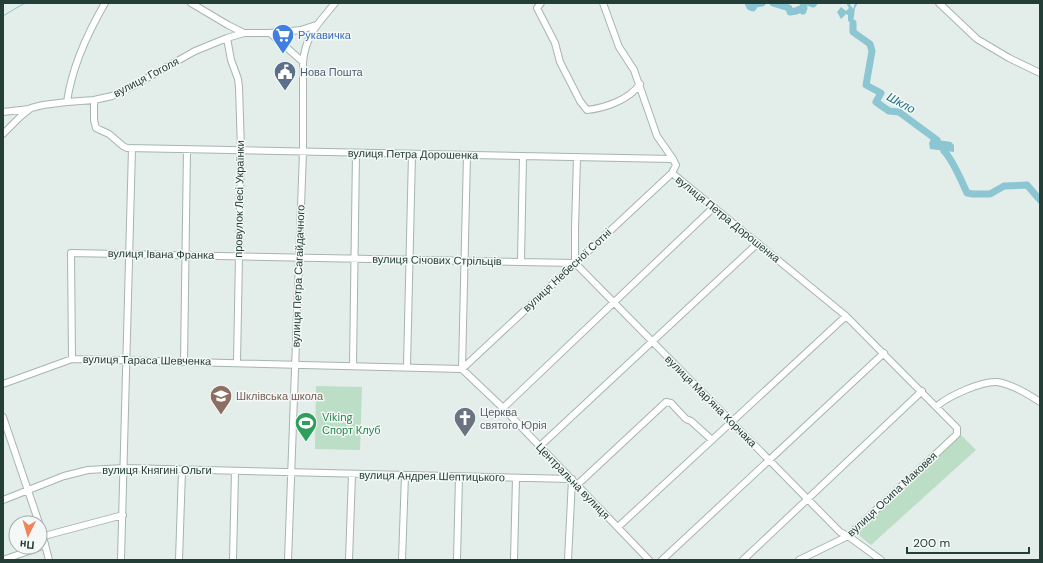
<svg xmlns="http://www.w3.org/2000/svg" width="1043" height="563" viewBox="0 0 1043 563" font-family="'DM Sans',sans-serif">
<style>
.green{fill:#bcdec6}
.water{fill:#8cc6d2}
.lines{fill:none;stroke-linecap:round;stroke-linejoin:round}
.stream{stroke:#8cc6d2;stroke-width:1}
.river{stroke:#8cc6d2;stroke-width:7}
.minor-casing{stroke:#a6b5b0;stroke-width:8}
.minor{stroke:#fff;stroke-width:6}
.labels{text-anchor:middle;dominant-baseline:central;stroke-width:3;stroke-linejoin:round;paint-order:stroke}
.shop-label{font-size:11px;fill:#366cbe;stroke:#f4f9f7;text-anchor:start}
.service-label{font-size:11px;fill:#4e5e75;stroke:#f4f9f7;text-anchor:start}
.street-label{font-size:11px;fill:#233e37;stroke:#f4f9f7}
.education-label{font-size:11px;fill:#785e54;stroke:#f4f9f7;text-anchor:start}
.worship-label{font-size:11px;fill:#5b616d;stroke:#f4f9f7;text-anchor:start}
.leisure-label{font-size:11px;fill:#27864d;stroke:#f4f9f7;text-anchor:start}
.water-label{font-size:12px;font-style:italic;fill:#1d6a7b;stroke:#f4f9f7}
</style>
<rect width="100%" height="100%" fill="#e3ede9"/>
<path class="green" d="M 316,386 L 362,387 L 360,450 L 315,449 Z
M 961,435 L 976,450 L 871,545 L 856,533 Z"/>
<path class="water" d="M 846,3 L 849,3 L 853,9 L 855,3 L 858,3 L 855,8 L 853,23 L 848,21 L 848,15 L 846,14 L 841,19 L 837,12 L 841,7 L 846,11 L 849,8 Z
M 931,139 L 951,142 L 954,145 L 954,152 L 930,149 L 929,143 Z"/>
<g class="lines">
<path class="stream" d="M 3,16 L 23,4 L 28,3"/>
<path class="river" d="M 748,3 L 750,7 L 753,8 L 755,4 L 762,3
M 773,3 L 789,8 L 790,12 L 796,11 L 800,9 L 803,11 L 804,8 L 803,3
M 810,3 L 813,4 L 814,3
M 853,23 L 853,32 L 870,44 L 872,51 L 866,85 L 881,93 L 876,102 L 889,111 L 899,112 L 937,140
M 944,151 C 953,160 961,180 967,193 L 973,194 L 990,194 L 1004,186 L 1027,185 L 1040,200"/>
<g class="minor-casing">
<path id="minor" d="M 191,3 L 228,25 L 244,33
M 541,3 L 537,8 L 555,43 L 560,62 L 580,101 L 587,110 C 605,108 629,100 640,84
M 603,3 L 619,47 L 634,70 L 657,136 L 673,159
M 939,3 L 977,39 L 1009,58 L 1040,73
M 270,33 L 303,62
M 227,38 L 231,60 L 238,79 L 239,87 L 241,150 L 237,362
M 94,100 L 94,120 L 96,128 L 109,134 L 123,146 L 127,148 L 673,159 L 676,165 L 672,173 L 846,316 L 957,428 L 957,434 L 954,437 L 848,536 L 799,560
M 67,102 C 72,66 87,34 105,3
M 3,112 L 29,109
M 3,134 L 20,117 L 31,108 L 43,105 L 67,102 L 94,100 L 112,96 L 131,87 L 195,51 L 227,38 L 244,33 L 270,33 L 301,30 L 316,25
M 521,261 L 523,156
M 575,263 L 840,532 L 848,536 L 881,560
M 575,263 L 575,229 L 577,157
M 72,359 L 71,253 L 575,263
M 184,361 L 187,149
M 353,365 L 356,153
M 407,366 L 412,154
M 462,369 L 672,173
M 462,369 L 467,155
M 3,384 L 72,359 L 462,369 L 503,408 L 649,560
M 937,406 C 949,396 981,381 997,382 C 1012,384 1028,394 1040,402
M 503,408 L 714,207
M 3,417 L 39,523
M 540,446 L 758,243
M 577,485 L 666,402 L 671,403 L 686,419 L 691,421 L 712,440
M 3,500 L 64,476 L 88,470 L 124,468 L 572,479 L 568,560
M 40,525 L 49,560
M 618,527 L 846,316
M 40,547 L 43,544 L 44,536 L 123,515
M 3,560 L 40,547
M 121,560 L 132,148
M 179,560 L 182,470
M 233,560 L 235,471
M 288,560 L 303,152 L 303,62 C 306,34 318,24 335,3
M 349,560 L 352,474
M 402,560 L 405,475
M 457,560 L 459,477
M 514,560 L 516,478
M 662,560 L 884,353
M 743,560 L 922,391"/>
</g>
<use href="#minor" class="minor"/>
</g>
<defs>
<g id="supermarket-pin" transform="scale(1.15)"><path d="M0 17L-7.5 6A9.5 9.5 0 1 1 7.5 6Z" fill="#3f7fe0" stroke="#f4f9f7"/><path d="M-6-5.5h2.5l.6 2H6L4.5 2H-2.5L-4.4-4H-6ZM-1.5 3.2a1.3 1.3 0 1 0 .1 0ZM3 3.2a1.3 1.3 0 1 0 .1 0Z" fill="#fff"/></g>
<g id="civic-pin" transform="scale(1.15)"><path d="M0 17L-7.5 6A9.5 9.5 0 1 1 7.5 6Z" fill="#5c6f8a" stroke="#f4f9f7"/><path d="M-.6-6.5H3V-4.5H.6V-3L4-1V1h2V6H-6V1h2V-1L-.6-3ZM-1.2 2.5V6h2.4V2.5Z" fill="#fff"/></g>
<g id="school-pin" transform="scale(1.15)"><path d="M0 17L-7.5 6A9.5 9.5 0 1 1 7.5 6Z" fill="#8d6e63" stroke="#f4f9f7"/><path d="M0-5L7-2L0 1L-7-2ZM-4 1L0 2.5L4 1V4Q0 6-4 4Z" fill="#fff"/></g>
<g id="church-pin" transform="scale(1.15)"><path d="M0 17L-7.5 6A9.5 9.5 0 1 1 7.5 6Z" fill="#6b7280" stroke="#f4f9f7"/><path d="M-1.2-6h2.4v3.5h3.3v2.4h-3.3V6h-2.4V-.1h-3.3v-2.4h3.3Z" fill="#fff"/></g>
<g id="stadium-pin" transform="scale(1.15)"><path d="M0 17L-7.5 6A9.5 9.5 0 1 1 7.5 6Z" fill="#2e9e5b" stroke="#f4f9f7"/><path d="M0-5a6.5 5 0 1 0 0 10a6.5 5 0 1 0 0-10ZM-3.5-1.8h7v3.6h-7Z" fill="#fff"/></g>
</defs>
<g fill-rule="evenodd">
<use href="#supermarket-pin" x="283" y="35"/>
<use href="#civic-pin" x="285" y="72"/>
<use href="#school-pin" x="221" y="396"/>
<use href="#church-pin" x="465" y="418"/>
<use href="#stadium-pin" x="306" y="423"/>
</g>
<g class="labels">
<g class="shop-label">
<text x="298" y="35">Рукавичка</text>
</g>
<g class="service-label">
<text x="300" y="72">Нова Пошта</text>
</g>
<g class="street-label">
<text transform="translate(146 77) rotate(-28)">вулиця Гоголя</text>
<text transform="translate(413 154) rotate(1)">вулиця Петра Дорошенка</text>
<text transform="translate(239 199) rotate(-89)">провулок Лесі Українки</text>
<text transform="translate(728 219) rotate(39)">вулиця Петра Дорошенка</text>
<text transform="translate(161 254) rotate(1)">вулиця Івана Франка</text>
<text transform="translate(437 260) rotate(1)">вулиця Січових Стрільців</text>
<text transform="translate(567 270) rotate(-43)">вулиця Небесної Сотні</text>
<text transform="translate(298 276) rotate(-88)">вулиця Петра Сагайдачного</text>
<text transform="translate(147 360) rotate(1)">вулиця Тараса Шевченка</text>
<text transform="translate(711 401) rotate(45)">вулиця Мар'яна Корчака</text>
<text x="157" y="470">вулиця Княгині Ольги</text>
<text transform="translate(432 476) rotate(1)">вулиця Андрея Шептицького</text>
<text transform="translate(573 481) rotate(46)">Центральна вулиця</text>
<text transform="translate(892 494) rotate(-43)">вулиця Осипа Маковея</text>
</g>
<g class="education-label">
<text x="236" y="396">Шклівська школа</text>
</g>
<g class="worship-label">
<text x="480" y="412">Церква<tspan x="480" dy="13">святого Юрія</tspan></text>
</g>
<g class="leisure-label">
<text x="322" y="417">Viking<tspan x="322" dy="13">Спорт Клуб</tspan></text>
</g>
<g class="water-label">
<text transform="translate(901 103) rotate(29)">Шкло</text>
</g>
</g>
<rect width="1043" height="563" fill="none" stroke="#233e37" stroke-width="8"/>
<g transform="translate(28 535) rotate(185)"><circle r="19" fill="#f4f9f7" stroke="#a0aeaa"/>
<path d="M0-3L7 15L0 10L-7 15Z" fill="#f1835d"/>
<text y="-6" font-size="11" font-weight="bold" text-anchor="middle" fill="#233e37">Пн</text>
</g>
<path d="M907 547v6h122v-6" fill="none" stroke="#233e37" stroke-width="2"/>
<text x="913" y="547" font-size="12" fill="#233e37" stroke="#f4f9f7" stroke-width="3" paint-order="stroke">200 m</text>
</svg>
